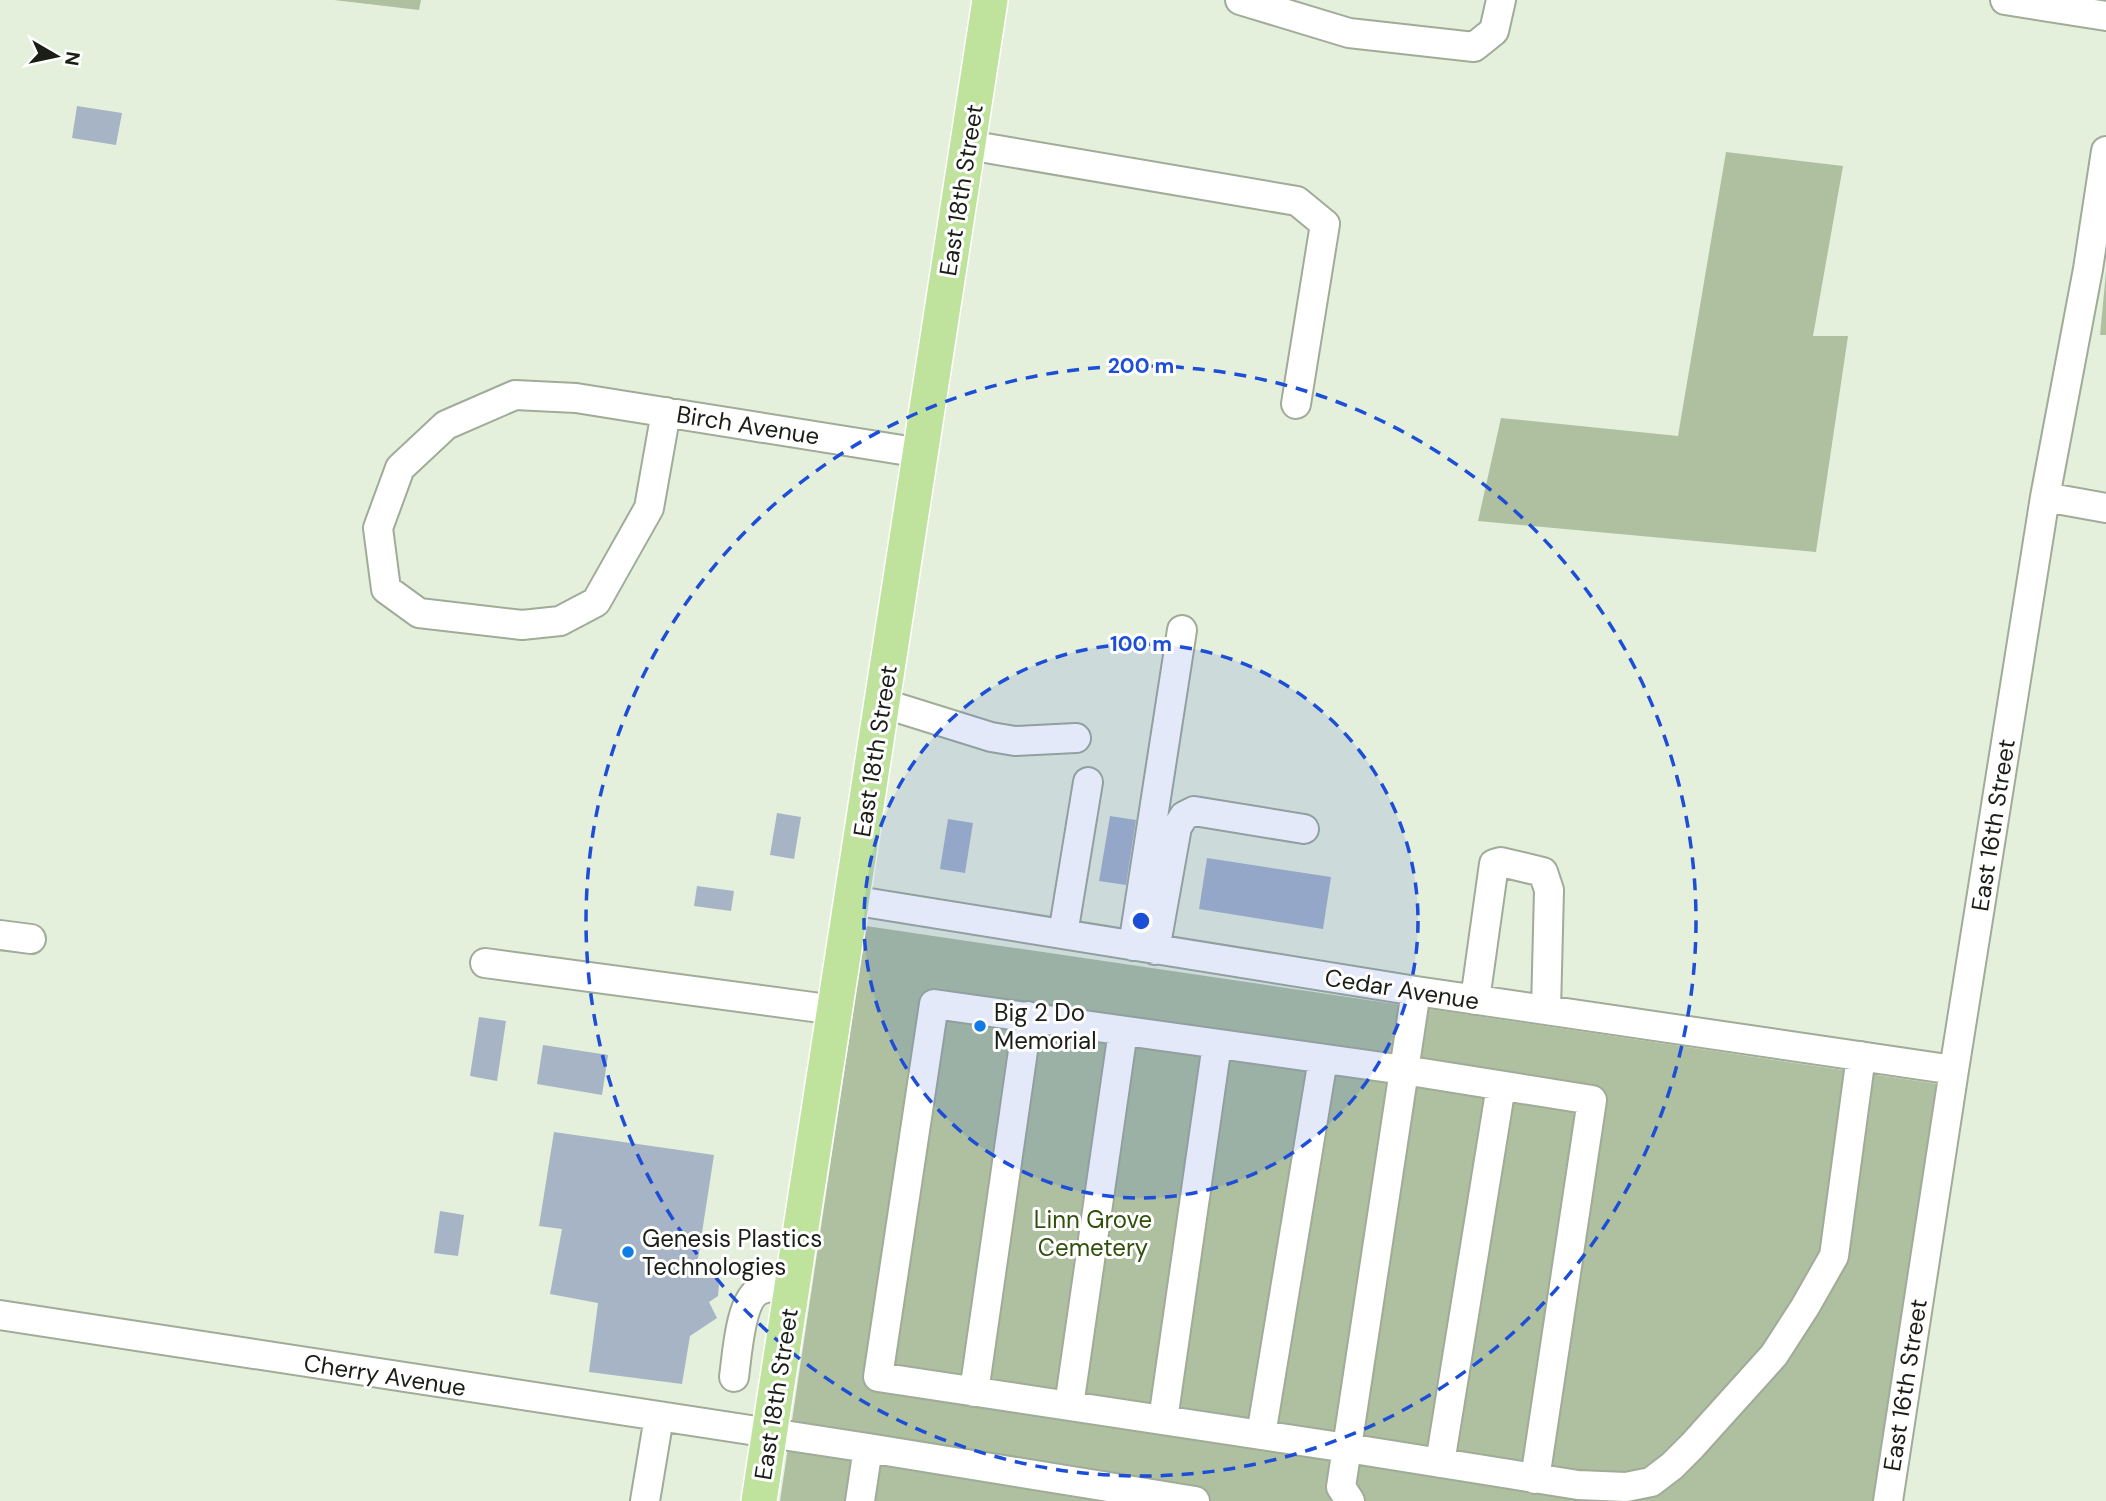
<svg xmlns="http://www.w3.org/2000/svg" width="2106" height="1501" viewBox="0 0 2106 1501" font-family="'DM Sans',sans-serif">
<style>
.green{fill:#aec0a0}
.building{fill:#a6b4c6}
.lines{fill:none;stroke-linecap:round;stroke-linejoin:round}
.minor-casing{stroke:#a0ab98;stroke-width:32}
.major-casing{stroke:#fff;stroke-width:38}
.minor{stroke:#fff;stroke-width:28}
.major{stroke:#bfe29d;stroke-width:35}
.ring{fill:none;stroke:#1d4ed8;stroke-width:3.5;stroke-dasharray:12 9}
.poi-dot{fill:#117ce3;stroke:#fff;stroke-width:2.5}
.labels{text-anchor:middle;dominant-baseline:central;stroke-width:6;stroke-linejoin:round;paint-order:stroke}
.street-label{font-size:24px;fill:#1a1e17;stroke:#fff}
.poi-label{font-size:24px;fill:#1a1e17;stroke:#fff;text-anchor:start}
.park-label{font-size:24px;fill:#304f0a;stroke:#fff}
.centre{fill:#1d4ed8;stroke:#fff;stroke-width:3.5}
.ring-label{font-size:21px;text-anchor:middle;font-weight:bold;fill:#1d4ed8;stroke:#fff;stroke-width:6;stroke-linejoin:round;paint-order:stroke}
</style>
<rect width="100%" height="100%" fill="#e4f0db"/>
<path class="green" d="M 334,0 L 421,0 L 419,10 Z
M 1726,152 L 1843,166 L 1813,336 L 1848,336 L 1816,552 L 1478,521 L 1501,418 L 1678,436 Z
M 2106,272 L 2106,335 L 2100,335 Z
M 866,926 L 1938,1084 L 1873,1501 L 780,1501 Z"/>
<path class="building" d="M 77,106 L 122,113 L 116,145 L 72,138 Z
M 777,813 L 801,817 L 794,859 L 770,855 Z
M 1110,816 L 1136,820 L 1126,885 L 1099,881 Z
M 948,819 L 973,823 L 965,873 L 940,869 Z
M 1207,858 L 1331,877 L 1323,929 L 1199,909 Z
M 697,886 L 734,891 L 731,911 L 694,906 Z
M 479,1017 L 506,1021 L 497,1081 L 470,1076 Z
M 543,1045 L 608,1055 L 602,1095 L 537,1084 Z
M 554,1132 L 714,1155 L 695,1278 L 716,1278 L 719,1285 L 718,1296 L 709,1302 L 717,1318 L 690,1336 L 682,1384 L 589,1372 L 598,1303 L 550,1294 L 562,1229 L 539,1226 Z
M 440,1211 L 464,1215 L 458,1256 L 434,1253 Z"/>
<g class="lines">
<g class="minor-casing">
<path id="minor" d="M 1240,0 L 1349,33 L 1474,47 L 1494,31 L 1501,0
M 2005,0 L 2106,16
M 968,145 L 1297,201 L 1325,224 L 1296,404
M 666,412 L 649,508 L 596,602 L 560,621 L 522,625 L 419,613 L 386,589 L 378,528 L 400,468 L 446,425 L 515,395 L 576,398 L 921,453
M 2045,497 L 2106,508
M 882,703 L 991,737 L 1015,741 L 1076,738
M 851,900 L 1416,991 L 1954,1070
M 1063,934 L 1088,782
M 0,935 L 31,939
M 1133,946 L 1182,630
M 1155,950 L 1177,827 L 1184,816 L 1194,811 L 1304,829
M 485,963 L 835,1010
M 1475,1000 L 1494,864 L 1501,862 L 1543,872 L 1549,890 L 1546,1010
M 0,1315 L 868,1448
M 734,1377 C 737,1356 740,1299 760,1290 C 769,1286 783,1286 793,1284
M 974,1392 L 1028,1016
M 1069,1406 L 1123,1031
M 1163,1420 L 1217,1044
M 1261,1435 L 1323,1059
M 1440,1463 L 1501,1086
M 1535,1479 L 1592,1100 L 1404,1070 L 934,1004 L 878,1377 L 1347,1448 L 1578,1485 L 1626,1487 L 1651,1482 L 1672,1466 L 1692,1446 L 1774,1355 L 1805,1307 L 1834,1256 L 1861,1056
M 645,1501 L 659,1417
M 860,1501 L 868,1448 L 1195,1501
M 1350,1501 L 1341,1487 L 1416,991
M 1888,1501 L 1954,1070 L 2045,497 L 2088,269 L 2106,151"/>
</g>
<g class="major-casing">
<path id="major" d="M 759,1501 L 990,0"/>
</g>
<use href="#minor" class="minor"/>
<use href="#major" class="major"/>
</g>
<circle cx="1141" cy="921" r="277" fill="#1d4ed8" fill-opacity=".12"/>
<g class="ring">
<circle cx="1141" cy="921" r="277"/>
<circle cx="1141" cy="921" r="555"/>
</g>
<g class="poi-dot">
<circle cx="980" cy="1026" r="7"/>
<circle cx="628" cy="1252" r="7"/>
</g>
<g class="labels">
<g class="street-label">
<text transform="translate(961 190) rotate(-81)">East 18th Street</text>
<text transform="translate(748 425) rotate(9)">Birch Avenue</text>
<text transform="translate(875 751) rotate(-81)">East 18th Street</text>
<text transform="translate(1993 825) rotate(-81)">East 16th Street</text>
<text transform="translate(1402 989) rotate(9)">Cedar Avenue</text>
<text transform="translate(385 1375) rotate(9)">Cherry Avenue</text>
<text transform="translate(1905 1385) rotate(-81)">East 16th Street</text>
<text transform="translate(776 1394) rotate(-81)">East 18th Street</text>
</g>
<g class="poi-label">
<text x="994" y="1012">Big 2 Do<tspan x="994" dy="28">Memorial</tspan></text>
<text x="642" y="1238">Genesis Plastics<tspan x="642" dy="28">Technologies</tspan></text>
</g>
<g class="park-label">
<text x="1093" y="1219">Linn Grove<tspan x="1093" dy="28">Cemetery</tspan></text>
</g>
</g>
<circle cx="1141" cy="921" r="10" class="centre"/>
<g class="ring-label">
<text x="1141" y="373">200 m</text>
<text x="1141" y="651">100 m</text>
</g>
<g transform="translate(56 56) rotate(99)" stroke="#ffffff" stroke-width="5" paint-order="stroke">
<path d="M0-5L12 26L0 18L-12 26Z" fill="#1a1e17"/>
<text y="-10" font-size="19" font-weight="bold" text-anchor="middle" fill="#1a1e17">N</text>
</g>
</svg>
